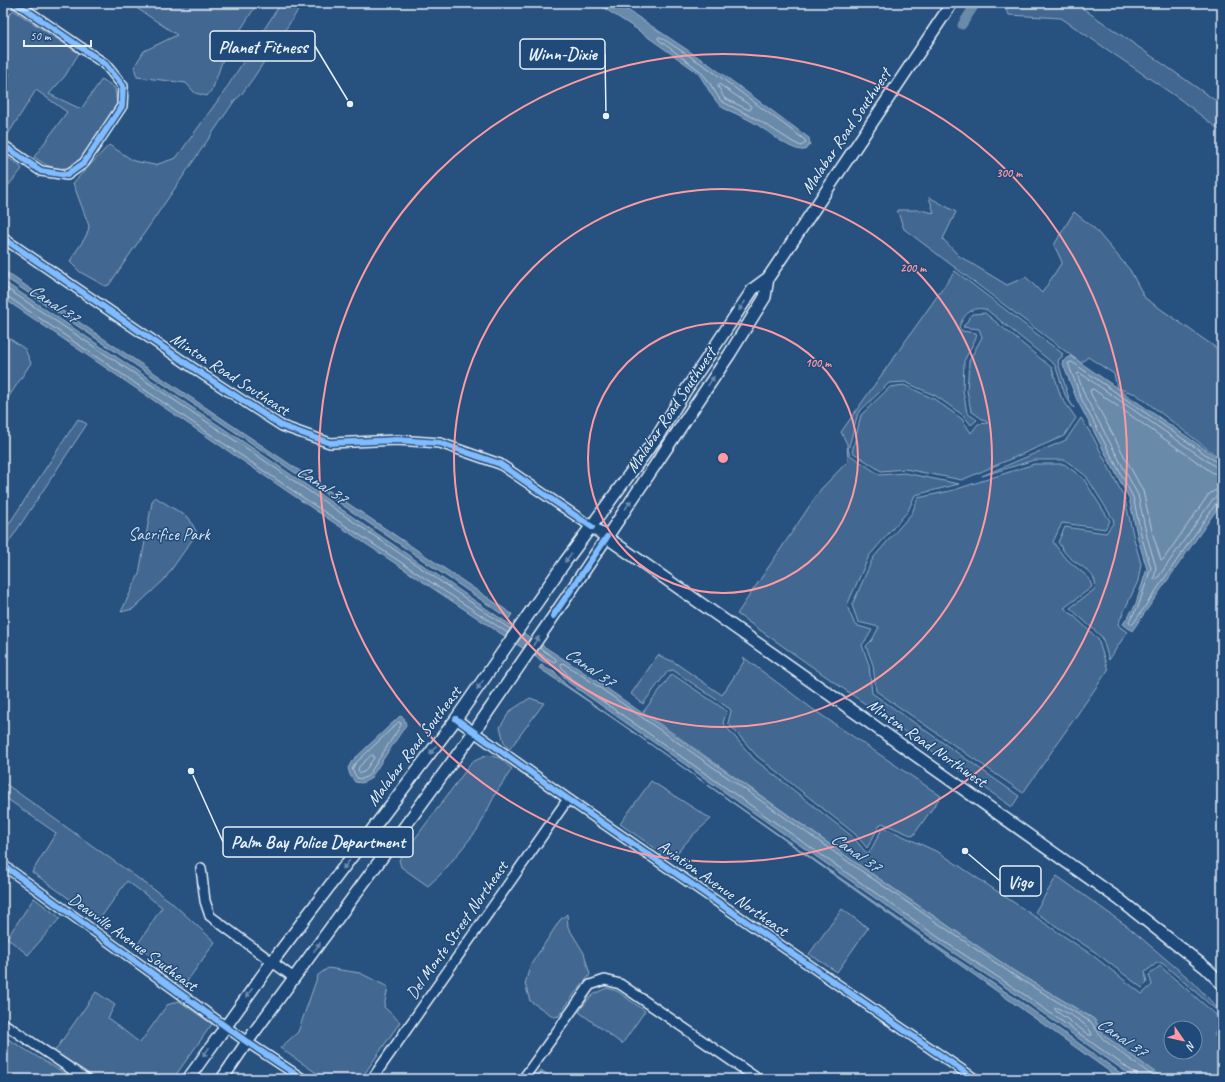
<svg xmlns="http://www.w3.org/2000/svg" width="1225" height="1082" viewBox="0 0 1225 1082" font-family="Caveat,sans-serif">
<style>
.green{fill:#436891;stroke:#96acc4;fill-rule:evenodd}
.water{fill:#6b8aaa;stroke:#9db3c9}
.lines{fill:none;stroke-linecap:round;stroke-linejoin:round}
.shore{stroke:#b6c8d9;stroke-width:1}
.canal{stroke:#6b8aaa;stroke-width:9}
.minor-casing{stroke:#e8f1f8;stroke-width:12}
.major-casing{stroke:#e8f1f8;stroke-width:14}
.minor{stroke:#1f4a7a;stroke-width:9}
.major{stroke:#1f4a7a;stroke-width:11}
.cycleway-casing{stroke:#1f4a7a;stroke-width:8}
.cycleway{stroke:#80bcff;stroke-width:6}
.oneway{fill:#6f8dac}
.ring{fill:none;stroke:#ff9aa2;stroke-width:2}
.labels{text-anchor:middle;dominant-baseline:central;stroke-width:3;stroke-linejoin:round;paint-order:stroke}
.street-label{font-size:17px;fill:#e8f1f8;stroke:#1f4a7a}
.park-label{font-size:17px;fill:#d8e3ee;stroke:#1f4a7a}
.water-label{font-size:18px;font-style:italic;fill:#d5e2ec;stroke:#1f4a7a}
.centre{fill:#ff9aa2;stroke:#1f4a7a;stroke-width:2}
.ring-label{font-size:12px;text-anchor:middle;font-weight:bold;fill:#ff9aa2;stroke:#1f4a7a;stroke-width:3;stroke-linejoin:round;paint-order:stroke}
.leader{fill:none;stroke:#e8f1f8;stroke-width:1.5}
.callout-dot{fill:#e8f1f8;stroke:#1f4a7a;stroke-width:1.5}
.callout{fill:#1f4a7a;stroke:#e8f1f8;stroke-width:1.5}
.callout-label{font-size:18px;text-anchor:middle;font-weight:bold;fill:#e8f1f8}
</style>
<rect width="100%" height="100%" fill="#27517f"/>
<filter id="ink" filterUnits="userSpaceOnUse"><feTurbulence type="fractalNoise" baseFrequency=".025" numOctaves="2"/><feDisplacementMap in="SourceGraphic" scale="8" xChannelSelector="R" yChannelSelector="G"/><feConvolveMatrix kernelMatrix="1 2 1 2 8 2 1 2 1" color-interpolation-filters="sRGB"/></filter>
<g filter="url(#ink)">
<path class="green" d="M 129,3 L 256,3 L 255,7 L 224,56 L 213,88 L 207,96 L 195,93 L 186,83 L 137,77 L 134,67 L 144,51 L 177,35 Z
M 281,3 L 303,3 L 254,77 L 241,95 L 235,100 L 109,285 L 105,286 L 80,272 L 70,262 C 75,250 88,238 89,226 L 73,183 L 109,145 L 134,161 L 155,165 L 176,158 L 224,92 Z
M 1001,3 L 1075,3 L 1222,105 L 1222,132 L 1181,100 L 1061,18 L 1009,15 Z
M 13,10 L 79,53 L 65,76 L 49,94 L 81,109 L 102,79 L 115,88 L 117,104 L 82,158 L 71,167 L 58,169 L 46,165 L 34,157 L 67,112 L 36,90 L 7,136 L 3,133 L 3,85 L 10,74 L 3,70 L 3,24 Z
M 3,154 L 19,165 L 22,169 L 3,192 Z
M 929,197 L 956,212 L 943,239 L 959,256 L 1007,285 L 1026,277 L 1042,293 L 1062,262 L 1054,245 L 1074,212 L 1094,228 L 1130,270 L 1145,298 L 1222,352 L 1222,460 L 1136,394 L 1117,388 L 1114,374 L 1088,357 L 1081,363 L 904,229 L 897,210 L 920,210 L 934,213 Z
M 955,271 L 1063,354 L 1062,354 L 1062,357 L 1059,359 L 1058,362 L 1070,402 L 1074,408 L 1065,395 L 1055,365 L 987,310 C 973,305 964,314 959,327 L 962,331 L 976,333 L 977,336 L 964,361 L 963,390 L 967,413 L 977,420 L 971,425 L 964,416 L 936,396 L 905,382 L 889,383 L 858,413 L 848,450 L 850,455 L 880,475 L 905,473 L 959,484 L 915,495 L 908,511 L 869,556 L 848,603 L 847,606 L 855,625 L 872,630 L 868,637 L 862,645 L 869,665 L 872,693 L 1019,796 L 1012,807 L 737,614 L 821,489 L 848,461 L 847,444 L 841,432 Z
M 985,313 L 1052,368 L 1061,397 L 1076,418 L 1064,436 L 962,480 L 905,469 L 881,471 L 852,452 L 861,415 L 890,387 L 904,385 L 934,399 L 962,419 L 971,433 L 978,424 L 988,423 L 971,411 L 967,391 L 969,361 L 982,337 L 979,329 L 963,327 L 972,314 Z
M 3,334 L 25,349 L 31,363 L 6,401 L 3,399 Z
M 1081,418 L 1093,437 L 1125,499 L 1134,539 L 1141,564 L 1138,581 L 1118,624 L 1120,627 L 1127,632 L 1109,660 L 1102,637 L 1070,608 L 1095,589 C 1099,572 1076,565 1067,555 C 1063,551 1061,546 1058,542 L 1065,527 L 1106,533 L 1114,522 L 1113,519 L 1086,476 L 1065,460 L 1034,460 L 982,476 L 1066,440 Z
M 78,419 L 87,424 L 3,551 L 3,533 Z
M 1034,464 L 1064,464 L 1083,478 L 1110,521 L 1105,529 L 1062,523 L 1053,542 L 1064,557 L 1089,578 L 1092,587 L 1064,608 L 1074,616 L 1098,639 L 1108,670 L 1023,793 L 876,691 L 873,665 L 866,646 L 872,640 L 879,627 L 858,622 L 852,605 L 873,558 L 912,513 L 918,498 L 954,490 Z
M 155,497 L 189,518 L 197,533 L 164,580 L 133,609 L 121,612 L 139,574 L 152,502 Z
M 658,655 L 674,662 L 722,695 L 745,660 L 743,657 L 814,710 L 941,796 L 913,836 L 882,823 L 880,825 L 867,848 L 855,834 L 757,756 L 728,723 L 731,711 L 730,709 L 673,670 L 668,671 L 643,704 L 631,694 Z
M 672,674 L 727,711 L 723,723 L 754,759 L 853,837 L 868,855 L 883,827 L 940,853 L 1092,955 L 1142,994 L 1152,985 L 1149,975 L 1160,966 L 1222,1020 L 1214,1035 L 1222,1043 L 1222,1079 L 1164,1079 L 1105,1036 L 1094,1019 L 1017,973 L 859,865 L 643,712 ZM 1171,1028 L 1195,1028 L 1195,1052 L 1171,1052 Z
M 530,698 L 544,703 L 509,750 L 504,742 L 500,727 L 510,711 Z
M 488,755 L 500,758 L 512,769 L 496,793 L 478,829 L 443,872 L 428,886 L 401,867 L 399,860 L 472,762 Z
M 651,781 L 711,819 L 693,835 L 676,854 L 665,855 L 620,824 Z
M 3,782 L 170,901 L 215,942 L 183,987 L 138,944 L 162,907 L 127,881 L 99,920 L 32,872 L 56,833 L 3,796 Z
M 1057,876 L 1127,926 L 1193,982 L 1222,1013 L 1222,1015 L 1162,963 L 1157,963 L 1145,972 L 1147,983 L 1142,988 L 1095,952 L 1035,912 Z
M 34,898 L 60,918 L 28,955 L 7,938 Z
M 842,909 L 868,928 L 837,972 L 809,954 Z
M 567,914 L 568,927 L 584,953 L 590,975 L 575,993 L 559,1016 L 554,1017 L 530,1001 L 525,984 L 530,966 L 560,920 Z
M 328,968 L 360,973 L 388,987 L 384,1007 L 400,1022 L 361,1079 L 325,1079 L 280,1048 L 298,1032 L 318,975 Z
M 607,988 L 617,991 L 645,1011 L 622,1044 L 579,1012 C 588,998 592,994 607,988 Z
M 96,992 L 115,1005 L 108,1018 L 140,1043 L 167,1005 L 179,1001 L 212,1024 L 173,1079 L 96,1079 L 54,1052 Z
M 3,1036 L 74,1079 L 3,1079 Z
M 541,1070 L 554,1079 L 534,1079 Z"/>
<path class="water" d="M 596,3 L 617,3 L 710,65 L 809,138 L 810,144 L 805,150 C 790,152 765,128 751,121 C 742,116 732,112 723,108 C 712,100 706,83 697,72 L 635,28 Z
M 3,270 L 73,318 L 512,614 L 509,619 L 247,440 L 3,276 Z
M 3,281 L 245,443 L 497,616 L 585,673 L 859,865 L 1017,973 L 1094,1019 L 1105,1036 L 1164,1079 L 1136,1079 L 1123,1070 L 1020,997 L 946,948 L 568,682 L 557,668 L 542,661 L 309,506 L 3,298 Z
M 1071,356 L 1222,461 L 1222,502 L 1132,631 L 1123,624 L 1135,606 L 1147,569 L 1138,539 L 1129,498 L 1077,400 L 1062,362 Z
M 541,665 L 554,671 L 566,685 L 944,951 L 1018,1000 L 1129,1079 L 1120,1079 L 629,729 L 539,668 Z
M 400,716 L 404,718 L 406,725 L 370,779 L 362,783 L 355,782 L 350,775 L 348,768 L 352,761 Z"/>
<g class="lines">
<path class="shore" d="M 660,37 L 708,68 L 805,140 L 806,143 L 801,146 L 793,142 L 760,121 L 721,101 L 707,79 L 699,70 L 659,40 L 658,38 Z
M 719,84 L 751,106 L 751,109 L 749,110 L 724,98 L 718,86 Z
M 3,286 L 243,446 L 510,629
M 3,295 L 7,296 L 311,503 L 508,633
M 1222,464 L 1218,463 L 1072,362 L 1068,363 L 1081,398 L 1133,497 L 1142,538 L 1151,568 L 1138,607 L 1129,621 L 1130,624 L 1133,624 L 1217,502 L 1222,500
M 1222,469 L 1216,467 L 1080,373 L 1077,374 L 1085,396 L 1138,495 L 1147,537 L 1156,567 L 1154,580 L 1157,579 L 1213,499 L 1217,496 L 1222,495
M 1222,475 L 1213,473 L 1093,389 L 1090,390 L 1091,394 L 1143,491 L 1153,535 L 1161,560 L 1163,560 L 1209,494 L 1214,491 L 1222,489
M 537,652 L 554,662 L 556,661 L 556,659 L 540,648
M 399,722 L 401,723 L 401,725 L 368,776 L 362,779 L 357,778 L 352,769 L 355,764 Z
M 372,755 L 374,756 L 374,758 L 364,772 L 360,773 L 358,770 L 359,767 Z
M 1055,1008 L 1058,1008 C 1068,1014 1090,1024 1092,1035 L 1089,1035 L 1056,1011 Z
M 1138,1079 L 1136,1074 L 1022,993 L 948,944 L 571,679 L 561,666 L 561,664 L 563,663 L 583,676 L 857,868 L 1015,976 L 1091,1022 L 1103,1039 L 1157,1079"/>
<path class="canal" d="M 962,25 L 976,3"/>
<g class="minor-casing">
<path id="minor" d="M 3,145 L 41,171 L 67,175 L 84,163 L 122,106 L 123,86 L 105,64 L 16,3
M 3,238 L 205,376 L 282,426 L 330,443 L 397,440 L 440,443 L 500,464 L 592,527
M 456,719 L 568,799 L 975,1079
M 3,865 L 247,1042 L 303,1079
M 201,868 L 205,901 L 210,916 L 294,978
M 3,1023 L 86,1079
M 372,1079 L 568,799
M 523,1079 L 590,985 L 605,980 L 620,984 L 758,1079"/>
</g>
<g class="major-casing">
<path id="major" d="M 592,527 L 774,655 L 1120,900 L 1206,968 L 1222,984
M 188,1079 L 272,962 L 456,719 L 565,562 L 657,437 L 684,393 L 753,289 L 768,278 L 952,3
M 222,1079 L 247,1042 L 474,732 L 568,595 L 729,355 L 765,297 L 768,278"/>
</g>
<use href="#minor" class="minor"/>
<use href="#major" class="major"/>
<g class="cycleway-casing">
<path id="cycleway" d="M 3,145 L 41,171 L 67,175 L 84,163 L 122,106 L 123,86 L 105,64 L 16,3
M 3,238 L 205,376 L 282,426 L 330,443 L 397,440 L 440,443 L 500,464 L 592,527
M 553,616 L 607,537
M 456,719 L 568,799 L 975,1079
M 3,865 L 247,1042 L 303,1079"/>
</g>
<use href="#cycleway" class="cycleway"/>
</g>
<defs><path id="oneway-solid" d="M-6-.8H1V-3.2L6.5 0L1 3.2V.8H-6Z"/></defs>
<g class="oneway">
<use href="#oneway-solid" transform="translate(742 306) rotate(124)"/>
<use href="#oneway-solid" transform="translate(711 381) rotate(-56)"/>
<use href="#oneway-solid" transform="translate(628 505) rotate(-56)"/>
<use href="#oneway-solid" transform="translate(568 558) rotate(127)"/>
<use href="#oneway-solid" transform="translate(536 641) rotate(-56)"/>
<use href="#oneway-solid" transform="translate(480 685) rotate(125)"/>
<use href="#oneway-solid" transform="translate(433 750) rotate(127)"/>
<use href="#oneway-solid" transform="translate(346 865) rotate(128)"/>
<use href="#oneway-solid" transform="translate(317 947) rotate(-54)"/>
<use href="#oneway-solid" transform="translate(249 993) rotate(126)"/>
<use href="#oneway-solid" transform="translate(206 1052) rotate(125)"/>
</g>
</g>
<g class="ring">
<circle cx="723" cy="458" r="135"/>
<circle cx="723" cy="458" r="269"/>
<circle cx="723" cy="458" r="404"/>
</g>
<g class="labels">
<g class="street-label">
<text transform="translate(846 131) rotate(-56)">Malabar Road Southwest</text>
<text transform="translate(230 374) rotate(33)">Minton Road Southeast</text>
<text transform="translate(671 410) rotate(-56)">Malabar Road Southwest</text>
<text transform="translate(927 743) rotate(35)">Minton Road Northwest</text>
<text transform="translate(414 746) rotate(-53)">Malabar Road Southeast</text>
<text transform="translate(723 888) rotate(35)">Aviation Avenue Northeast</text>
<text transform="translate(457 930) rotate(-55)">Del Monte Street Northeast</text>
<text transform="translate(133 942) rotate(36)">Deauville Avenue Southeast</text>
</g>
<g class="park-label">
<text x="169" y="534">Sacrifice Park</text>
</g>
<g class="water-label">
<text transform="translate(54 303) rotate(34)">Canal 37</text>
<text transform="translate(322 484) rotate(34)">Canal 37</text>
<text transform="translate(590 667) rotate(35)">Canal 37</text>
<text transform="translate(856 852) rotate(35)">Canal 37</text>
<text transform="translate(1122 1037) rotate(35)">Canal 37</text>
</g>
</g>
<circle cx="723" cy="458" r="6" class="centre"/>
<g class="ring-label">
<text x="1009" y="177">300 m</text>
<text x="913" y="272">200 m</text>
<text x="818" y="367">100 m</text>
</g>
<path class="leader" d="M350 104L315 46M606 116L605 54M191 771L223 842M965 851L1000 881"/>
<g class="callout-dot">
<circle cx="350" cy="104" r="4"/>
<circle cx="606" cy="116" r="4"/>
<circle cx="191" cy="771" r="4"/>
<circle cx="965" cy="851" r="4"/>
</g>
<g class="callout">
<rect x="210" y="31" width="105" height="30" rx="4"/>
<rect x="520" y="39" width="85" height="30" rx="4"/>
<rect x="223" y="827" width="190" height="30" rx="4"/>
<rect x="1000" y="866" width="41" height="30" rx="4"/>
</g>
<g class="callout-label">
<text x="263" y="53">Planet Fitness</text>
<text x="562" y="60">Winn-Dixie</text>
<text x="318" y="848">Palm Bay Police Department</text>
<text x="1020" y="888">Vigo</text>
</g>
<rect width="1225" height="1082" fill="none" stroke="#1f4a7a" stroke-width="16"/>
<rect x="8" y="8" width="1209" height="1066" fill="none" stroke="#e8f1f8" stroke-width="1.5" filter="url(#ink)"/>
<g transform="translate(1183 1040) rotate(124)"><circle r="19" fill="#1f4a7a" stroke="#6f8dac"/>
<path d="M0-3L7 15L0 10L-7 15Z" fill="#ff9aa2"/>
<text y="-6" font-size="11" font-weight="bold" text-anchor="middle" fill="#e8f1f8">N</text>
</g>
<path d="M24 40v6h67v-6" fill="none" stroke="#e8f1f8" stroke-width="2"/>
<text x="30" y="40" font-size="12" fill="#e8f1f8" stroke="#1f4a7a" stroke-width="3" paint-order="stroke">50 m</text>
</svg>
